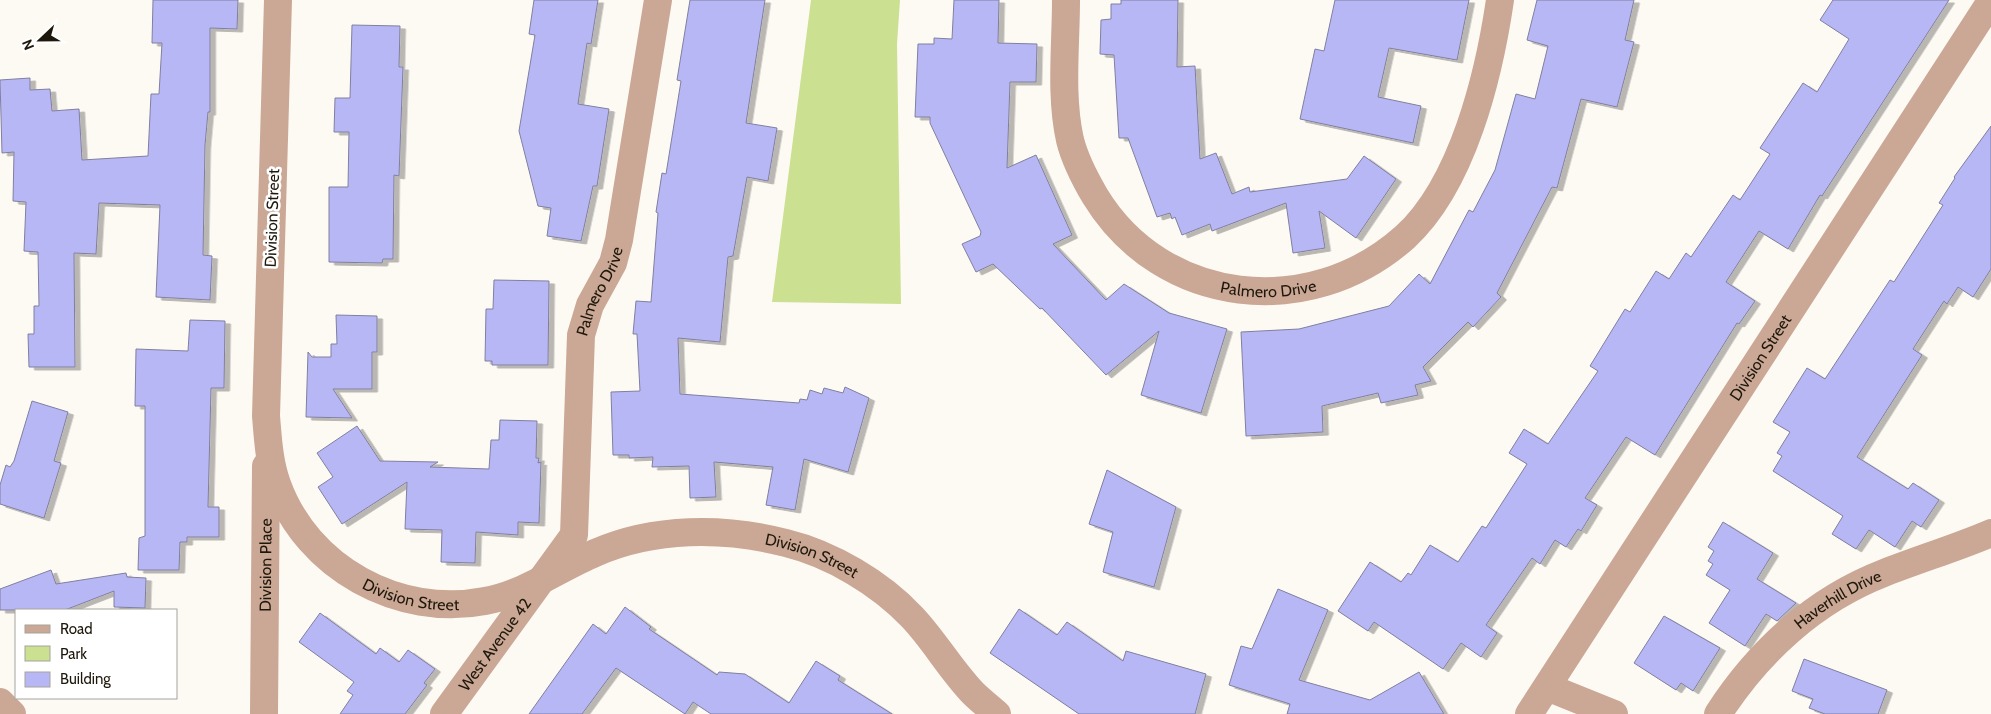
<svg xmlns="http://www.w3.org/2000/svg" width="1991" height="714" viewBox="0 0 1991 714" font-family="Cabin,sans-serif">
<style>
.green{fill:#cbe090}
.building{fill:#b8b7f5;stroke:#7f7f9e;filter:url(#shadow)}
.lines{fill:none;stroke-linecap:round;stroke-linejoin:round}
.minor{stroke:#cba795;stroke-width:28}
.labels{text-anchor:middle;dominant-baseline:central;stroke-width:5;stroke-linejoin:round;paint-order:stroke}
.street-label{font-size:16px;fill:#1e180c;stroke:#fff}
</style>
<defs>
<filter id="shadow"><feDropShadow dx="5.5" dy="3" stdDeviation="0" flood-color="#0004"/></filter>
</defs>
<rect width="100%" height="100%" fill="#fdfaf4"/>
<path class="green" d="M 811,0 L 900,0 L 897,44 L 901,304 L 772,302 Z"/>
<path class="building" d="M 153,0 L 238,0 L 237,29 L 210,28 L 210,112 L 208,112 L 205,145 L 203,255 L 212,256 L 210,300 L 156,297 L 160,205 L 99,203 L 96,254 L 74,253 L 75,367 L 29,367 L 28,334 L 34,334 L 34,306 L 39,306 L 38,252 L 24,251 L 26,202 L 13,201 L 14,152 L 2,153 L 0,80 L 30,78 L 30,90 L 50,89 L 52,111 L 79,109 L 82,160 L 148,156 L 151,94 L 159,94 L 162,43 L 152,43 Z
M 534,0 L 598,0 L 591,44 L 587,43 L 578,104 L 609,109 L 597,186 L 593,186 L 581,241 L 547,236 L 551,208 L 538,206 L 519,131 L 535,35 L 529,34 Z
M 690,0 L 765,0 L 746,123 L 777,128 L 768,181 L 747,177 L 733,256 L 728,257 L 720,342 L 678,338 L 680,394 L 799,403 L 800,399 L 807,400 L 810,390 L 822,394 L 824,388 L 843,393 L 845,387 L 869,398 L 848,472 L 804,459 L 795,510 L 766,505 L 773,467 L 714,462 L 716,497 L 690,498 L 689,466 L 652,467 L 653,457 L 629,458 L 629,455 L 613,455 L 611,392 L 640,391 L 637,334 L 633,334 L 636,301 L 651,302 L 658,213 L 656,212 L 662,173 L 666,174 L 681,81 L 677,80 Z
M 954,0 L 999,0 L 998,43 L 1037,44 L 1036,82 L 1010,82 L 1007,168 L 1036,155 L 1072,235 L 1053,244 L 1106,300 L 1124,284 L 1169,313 L 1227,329 L 1201,413 L 1141,395 L 1159,331 L 1106,375 L 1042,308 L 1040,309 L 993,264 L 976,272 L 962,244 L 980,236 L 981,232 L 930,123 L 930,117 L 915,117 L 918,44 L 934,44 L 934,38 L 952,39 Z
M 1121,0 L 1178,0 L 1177,67 L 1195,66 L 1200,159 L 1216,153 L 1232,194 L 1249,187 L 1250,192 L 1347,179 L 1364,156 L 1396,179 L 1356,238 L 1319,211 L 1325,248 L 1293,253 L 1286,203 L 1212,231 L 1210,224 L 1182,235 L 1175,217 L 1172,219 L 1170,213 L 1157,217 L 1128,138 L 1119,138 L 1114,55 L 1100,54 L 1101,20 L 1111,19 L 1111,4 L 1121,4 Z
M 1335,0 L 1469,0 L 1457,60 L 1389,48 L 1378,97 L 1421,106 L 1413,143 L 1300,119 L 1315,49 L 1324,51 Z
M 1537,0 L 1634,0 L 1625,40 L 1634,42 L 1617,107 L 1581,99 L 1557,188 L 1552,187 L 1497,293 L 1501,297 L 1473,327 L 1468,322 L 1423,367 L 1431,381 L 1415,385 L 1418,395 L 1381,403 L 1378,393 L 1322,406 L 1323,432 L 1246,436 L 1241,332 L 1299,329 L 1389,306 L 1419,274 L 1430,284 L 1469,210 L 1473,212 L 1495,170 L 1516,94 L 1535,99 L 1548,46 L 1527,40 Z
M 1833,0 L 1949,0 L 1822,196 L 1820,195 L 1788,249 L 1759,231 L 1726,282 L 1755,301 L 1739,324 L 1737,323 L 1655,455 L 1626,437 L 1585,498 L 1597,505 L 1581,531 L 1578,529 L 1566,547 L 1555,540 L 1540,564 L 1532,558 L 1486,625 L 1497,633 L 1481,657 L 1461,643 L 1443,669 L 1374,622 L 1368,631 L 1338,611 L 1370,562 L 1401,582 L 1408,573 L 1411,575 L 1430,545 L 1458,562 L 1482,526 L 1486,528 L 1527,464 L 1509,453 L 1524,429 L 1548,444 L 1598,371 L 1590,366 L 1625,309 L 1630,312 L 1656,271 L 1669,279 L 1686,253 L 1691,257 L 1733,195 L 1740,200 L 1770,154 L 1760,148 L 1803,83 L 1817,92 L 1849,39 L 1820,20 Z
M 352,25 L 400,26 L 399,67 L 403,67 L 399,176 L 394,175 L 393,259 L 383,259 L 382,263 L 329,262 L 329,187 L 348,187 L 349,132 L 334,132 L 335,98 L 350,98 Z
M 1991,126 L 1991,269 L 1973,297 L 1958,287 L 1947,304 L 1944,301 L 1913,349 L 1922,355 L 1857,457 L 1908,489 L 1913,483 L 1939,500 L 1921,527 L 1912,521 L 1895,547 L 1869,530 L 1856,549 L 1832,534 L 1843,516 L 1773,471 L 1782,456 L 1777,453 L 1790,432 L 1773,422 L 1807,368 L 1825,379 L 1890,280 L 1894,282 L 1943,205 L 1939,203 L 1955,178 L 1954,177 Z
M 494,280 L 549,281 L 548,365 L 492,365 L 492,361 L 485,361 L 486,309 L 493,309 Z
M 336,315 L 377,316 L 377,352 L 372,352 L 372,389 L 333,389 L 352,418 L 306,417 L 308,352 L 312,357 L 331,357 L 331,344 L 337,344 Z
M 190,320 L 225,321 L 224,388 L 211,388 L 208,507 L 219,507 L 219,537 L 187,537 L 187,542 L 180,542 L 179,570 L 138,570 L 139,538 L 145,536 L 145,406 L 135,406 L 136,349 L 188,351 Z
M 32,401 L 68,412 L 54,461 L 61,463 L 44,518 L 0,504 L 0,485 L 6,465 L 10,467 L 14,461 Z
M 500,420 L 537,421 L 536,458 L 539,458 L 538,463 L 541,462 L 539,523 L 518,522 L 518,535 L 476,532 L 475,563 L 441,562 L 442,530 L 405,529 L 407,482 L 342,524 L 318,487 L 333,477 L 317,453 L 357,426 L 380,461 L 438,462 L 430,467 L 489,469 L 491,440 L 499,440 Z
M 1107,470 L 1176,507 L 1154,587 L 1103,572 L 1113,532 L 1089,524 Z
M 1723,522 L 1773,553 L 1757,579 L 1796,603 L 1777,621 L 1766,614 L 1745,646 L 1709,623 L 1730,590 L 1706,575 L 1713,564 L 1708,561 L 1714,551 L 1708,547 Z
M 51,570 L 56,584 L 126,573 L 127,577 L 146,578 L 145,608 L 114,607 L 114,591 L 65,610 L 0,610 L 0,589 Z
M 1278,589 L 1328,610 L 1299,680 L 1370,700 L 1419,672 L 1444,714 L 1287,714 L 1290,704 L 1229,685 L 1241,646 L 1252,649 Z
M 625,607 L 651,627 L 649,629 L 717,675 L 719,672 L 745,674 L 789,703 L 816,661 L 840,676 L 838,680 L 892,714 L 711,714 L 693,702 L 685,714 L 616,668 L 582,714 L 529,714 L 593,624 L 606,634 Z
M 1019,609 L 1057,635 L 1067,622 L 1123,661 L 1126,651 L 1206,674 L 1195,714 L 1079,714 L 990,653 Z
M 320,613 L 376,654 L 380,648 L 399,662 L 408,650 L 435,669 L 424,683 L 427,685 L 405,714 L 340,714 L 353,695 L 347,691 L 354,682 L 299,642 Z
M 1664,616 L 1720,648 L 1693,691 L 1681,683 L 1676,690 L 1634,663 Z
M 1804,659 L 1887,690 L 1878,714 L 1825,714 L 1809,708 L 1813,699 L 1792,691 Z"/>
<g class="lines">
<g class="minor">
<path id="s1" d="M 278,0 L 266,416 C 268,439 269,462 277,484 C 307,568 399,618 485,601 C 525,594 559,568 595,553 C 654,527 724,527 786,543 C 831,554 880,583 912,617 C 934,640 950,669 973,693 C 980,700 989,707 997,714"/>
<path id="s2" d="M 1066,0 C 1066,46 1060,95 1070,140 C 1075,160 1085,179 1095,196 C 1162,306 1310,322 1405,237 C 1463,184 1489,75 1500,0"/>
<path d="M 1547,687 L 1614,714"/>
<path d="M 0,702 L 12,714"/>
<path id="s3" d="M 264,714 L 266,466"/>
<path id="s4" d="M 444,714 L 574,535 L 581,335 L 590,305 L 613,263 L 619,240 L 658,0"/>
<path id="s5" d="M 1529,714 L 1991,1"/>
<path id="s6" d="M 1718,714 C 1758,652 1814,600 1884,573 C 1919,559 1956,548 1991,533"/>
</g>
</g>
<g class="labels">
<g class="street-label">
<text transform="translate(272 218) rotate(-88)">Division Street</text>
<text stroke="none"><textPath href="#s2" startOffset="409">Palmero Drive</textPath></text>
<text stroke="none"><textPath href="#s4" startOffset="469">Palmero Drive</textPath></text>
<text stroke="none"><textPath href="#s5" startOffset="425">Division Street</textPath></text>
<text stroke="none"><textPath href="#s1" startOffset="1088">Division Street</textPath></text>
<text stroke="none"><textPath href="#s3" startOffset="149">Division Place</textPath></text>
<text stroke="none"><textPath href="#s1" startOffset="669">Division Street</textPath></text>
<text stroke="none"><textPath href="#s6" startOffset="168">Haverhill Drive</textPath></text>
<text stroke="none"><textPath href="#s4" startOffset="86">West Avenue 42</textPath></text>
</g>
</g>
<rect x="15" y="609" width="162" height="90" fill="#ffffff" stroke="#a5a39e"/>
<rect x="25" y="625" width="25" height="8" fill="#cba795" stroke="#a5a39e"/>
<text x="60" y="634" font-size="15" fill="#1e180c">Road</text>
<rect x="25" y="646" width="25" height="15" fill="#cbe090" stroke="#a5a39e"/>
<text x="60" y="659" font-size="15" fill="#1e180c">Park</text>
<rect x="25" y="672" width="25" height="15" fill="#b8b7f5" stroke="#a5a39e"/>
<text x="60" y="684" font-size="15" fill="#1e180c">Building</text>
<g transform="translate(40 40) rotate(248)" stroke="#ffffff" stroke-width="4" paint-order="stroke">
<path d="M0-4L9 19L0 12L-9 19Z" fill="#1e180c"/>
<text y="-8" font-size="14" font-weight="bold" text-anchor="middle" fill="#1e180c">N</text>
</g>
</svg>
